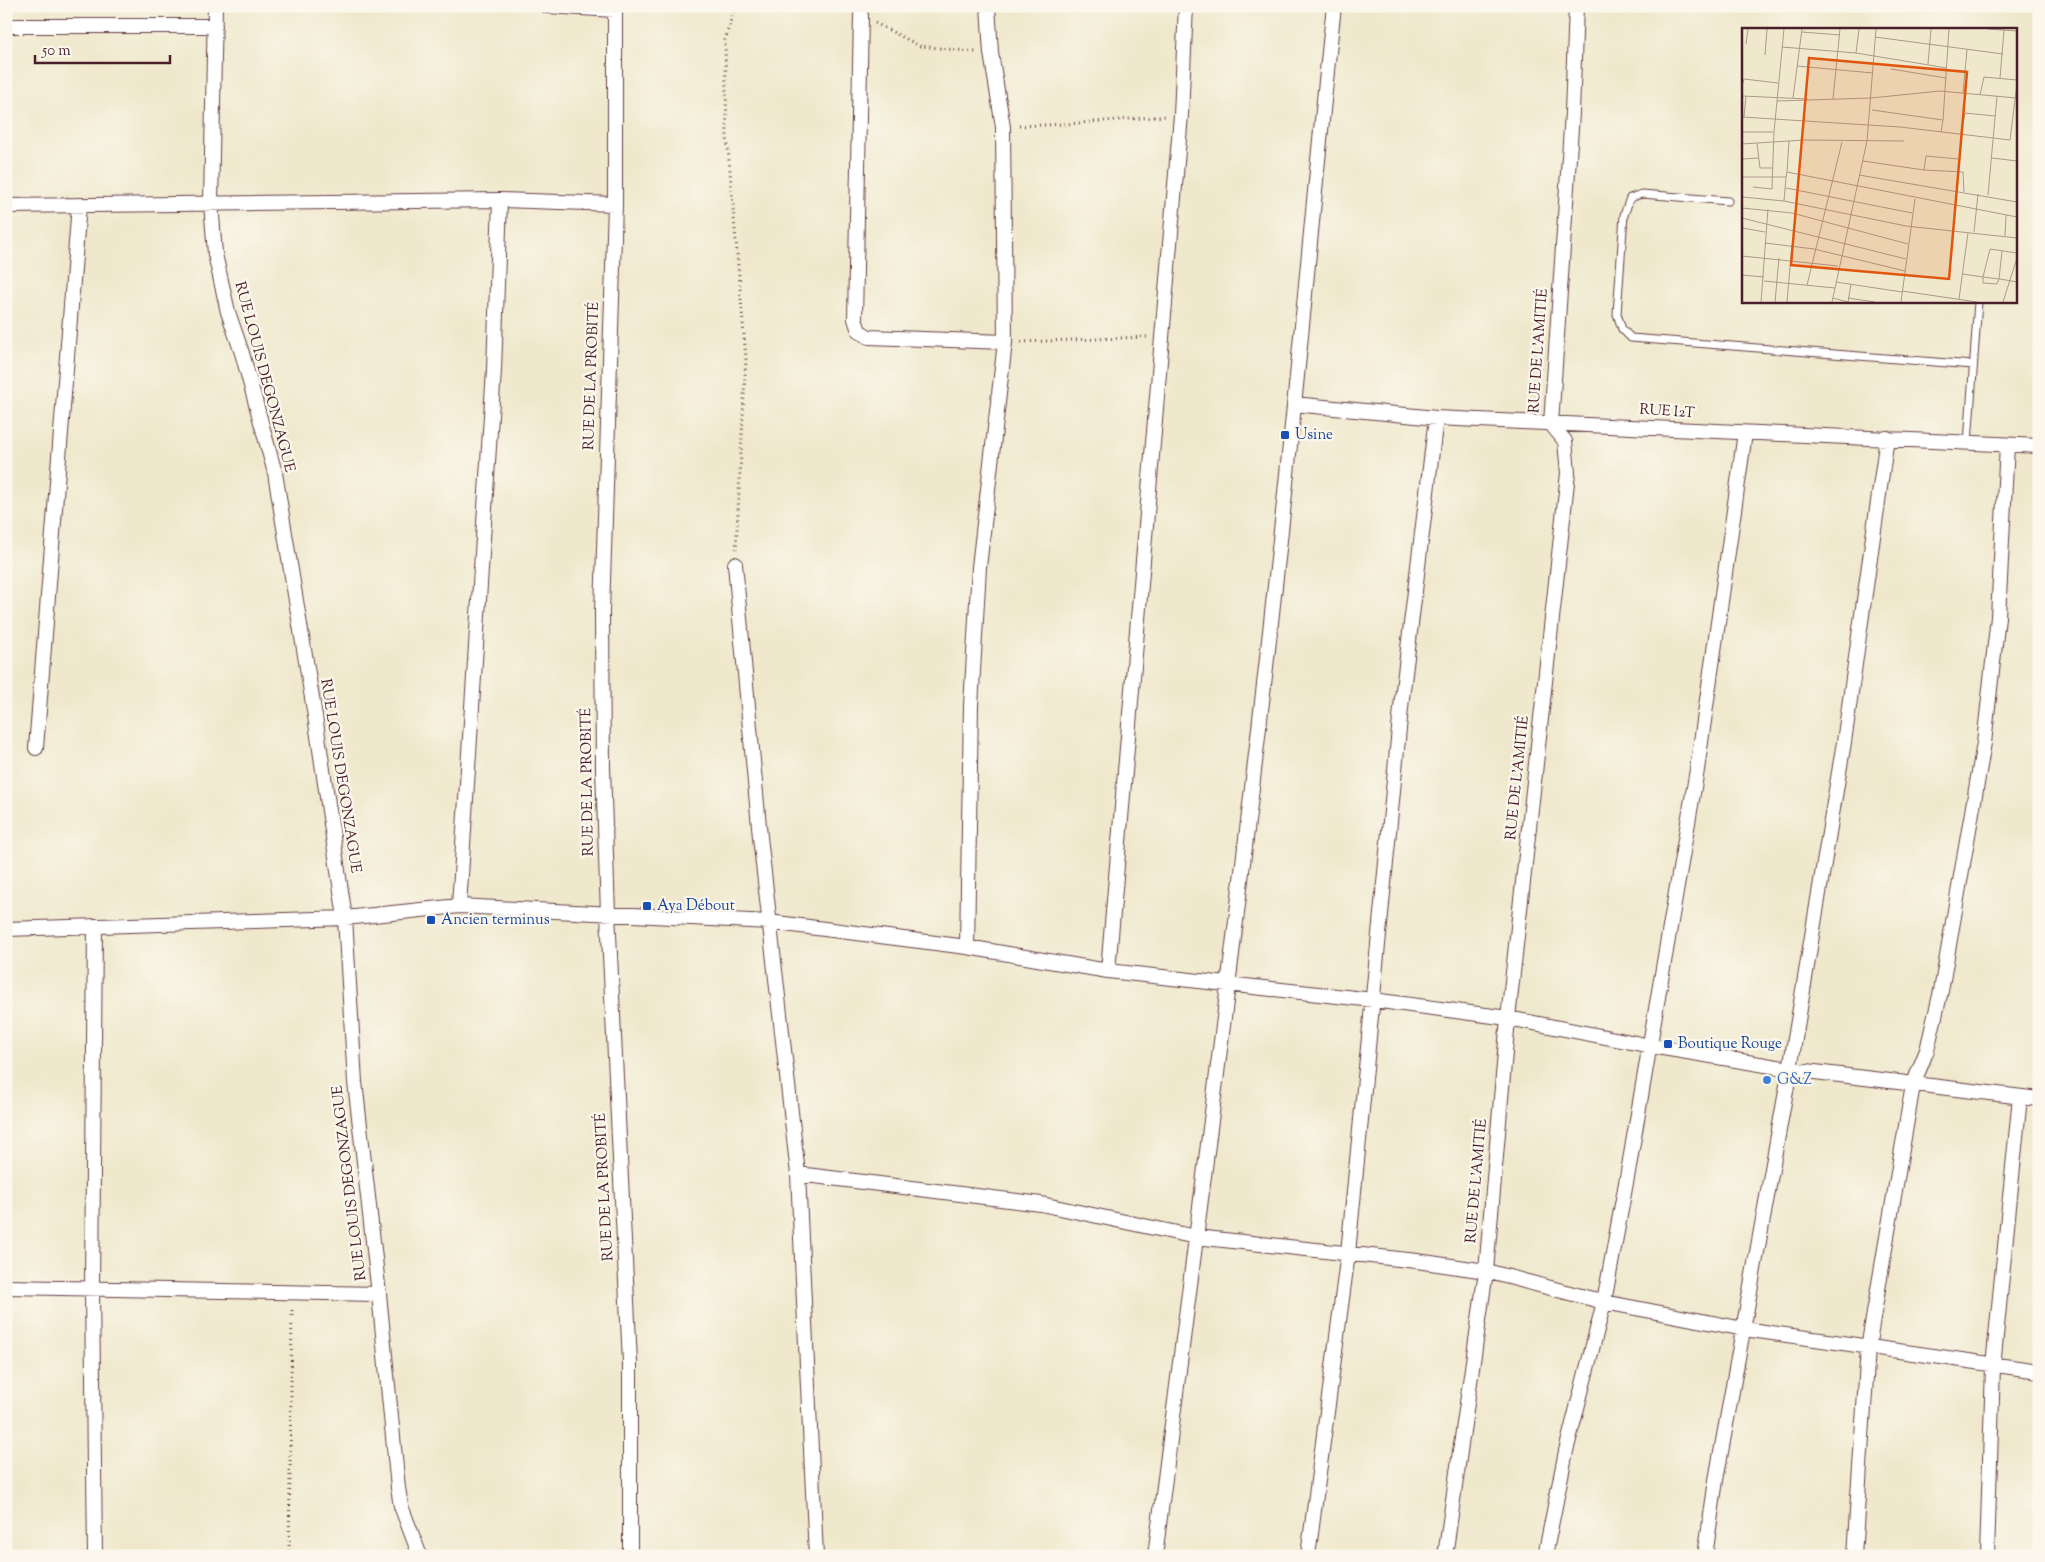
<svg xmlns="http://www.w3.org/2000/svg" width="2045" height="1562" viewBox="0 0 2045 1562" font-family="'Sorts Mill Goudy',serif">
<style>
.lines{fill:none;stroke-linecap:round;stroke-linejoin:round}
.service-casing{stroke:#633d43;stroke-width:9}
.minor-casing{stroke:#633d43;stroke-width:16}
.path{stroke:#633d43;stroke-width:3;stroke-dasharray:1 4;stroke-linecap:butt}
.service{stroke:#fff;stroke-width:7}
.minor{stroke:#fff;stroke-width:14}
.transit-dot{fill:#1a4fb4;stroke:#fbf7ec;stroke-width:2}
.shop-dot{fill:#3f7fe0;stroke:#fbf7ec;stroke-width:2}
.labels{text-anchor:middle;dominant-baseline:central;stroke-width:4.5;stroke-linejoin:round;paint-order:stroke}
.street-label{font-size:15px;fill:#4a1f2b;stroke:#fbf7ec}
.transit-label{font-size:15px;fill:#164399;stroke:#fbf7ec;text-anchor:start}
.shop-label{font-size:15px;fill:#366cbe;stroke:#fbf7ec;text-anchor:start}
.inset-road{fill:none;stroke:#ad988c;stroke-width:1}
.view{fill:#e0560e;fill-opacity:0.15;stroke:#e0560e;stroke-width:2.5}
.inset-edge{fill:none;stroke:#4a1f2b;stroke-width:2.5}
</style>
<rect width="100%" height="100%" fill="#fbf7ec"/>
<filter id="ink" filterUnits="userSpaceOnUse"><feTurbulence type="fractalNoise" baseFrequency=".02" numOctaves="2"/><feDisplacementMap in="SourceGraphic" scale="10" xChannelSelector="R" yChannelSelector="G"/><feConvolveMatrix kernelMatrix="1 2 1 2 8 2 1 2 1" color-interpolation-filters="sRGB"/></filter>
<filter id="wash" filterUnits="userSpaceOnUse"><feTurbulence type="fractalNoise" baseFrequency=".0096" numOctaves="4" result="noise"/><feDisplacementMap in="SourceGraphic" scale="20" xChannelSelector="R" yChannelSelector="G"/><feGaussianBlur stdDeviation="1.12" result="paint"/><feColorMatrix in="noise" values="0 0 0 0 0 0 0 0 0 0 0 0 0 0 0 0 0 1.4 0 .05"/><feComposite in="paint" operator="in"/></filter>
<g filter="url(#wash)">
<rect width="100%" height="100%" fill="#efe8cc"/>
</g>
<g filter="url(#ink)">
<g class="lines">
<g class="service-casing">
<path id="service" d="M 1728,201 L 1642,194 L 1630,198 L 1624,215 L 1617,314 L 1622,329 L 1631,338 L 1973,365
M 1968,443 L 1978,301"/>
</g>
<g class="minor-casing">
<path id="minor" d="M 215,6 L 211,203 L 215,254 L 228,312 L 242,353 L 275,473 L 315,716 L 345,918 L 355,1082 L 379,1294 L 398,1488 L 401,1506 L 420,1556
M 547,6 L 615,10
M 615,6 L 615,204 L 602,612 L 603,768 L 608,914 L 630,1362 L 630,1556
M 861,15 L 855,319 L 859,331 L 869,337 L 1005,342
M 6,26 L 215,26
M 6,206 L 500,200
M 1294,404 L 1436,418 L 2039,446
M 735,564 L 760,837 L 798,1174 L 816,1556
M 36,748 L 79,205
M 459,906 L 494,370 L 500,200 L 615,204
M 6,929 L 345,918 L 459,906 L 769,922 L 967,947 L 1108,971 L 1373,1000 L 1508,1018 L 1651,1046 L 1790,1069 L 2039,1099
M 967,947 L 971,706 L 979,567 L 1005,342 L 1003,127 L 991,53 L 988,6
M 1108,971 L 1181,115 L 1186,6
M 798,1174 L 1041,1204 L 1196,1237 L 1417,1261 L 1486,1271 L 1604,1302 L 1744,1329 L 2039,1371
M 6,1287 L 379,1294
M 95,1556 L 92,1289 L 95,926
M 1155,1556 C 1203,1183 1253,809 1291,435 C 1306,292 1318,149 1334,6
M 1308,1556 L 1348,1253 L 1402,698 L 1436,418
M 1445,1556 L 1486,1271 L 1508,1018 L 1568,473 L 1565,441 L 1551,424 L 1572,113 L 1576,6
M 1545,1556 L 1566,1451 L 1604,1302 L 1628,1172 L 1697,770 L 1745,433
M 1705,1556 L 1716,1480 L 1790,1069 L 1844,742 L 1887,438
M 1854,1556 L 1868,1348 L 1913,1085 L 1927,1050 L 1941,991 L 1984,743 L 1998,617 L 2007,445
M 1987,1556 L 1993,1366 L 2020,1097"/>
</g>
<path class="path" d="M 735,6 L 725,40 L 727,136 L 746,358 L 736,549
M 836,6 L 847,10
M 875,23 L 920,46 L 976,52
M 1019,126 L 1067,124 L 1167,116
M 1021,342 L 1147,337
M 289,1556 L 292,1308"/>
<use href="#service" class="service"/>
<use href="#minor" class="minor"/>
</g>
</g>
<g class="transit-dot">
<rect x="1280" y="430" width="10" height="10" rx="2.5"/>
<rect x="642" y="901" width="10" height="10" rx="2.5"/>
<rect x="426" y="915" width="10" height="10" rx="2.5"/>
<rect x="1663" y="1039" width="10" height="10" rx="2.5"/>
</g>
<circle class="shop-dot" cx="1767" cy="1080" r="5"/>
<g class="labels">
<g class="street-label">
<text transform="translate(1539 351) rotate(-86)">RUE DE L'AMITIÉ</text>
<text transform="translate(592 376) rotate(-88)">RUE DE LA PROBITÉ</text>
<text transform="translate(264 377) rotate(75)">RUE LOUIS DEGONZAGUE</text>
<text transform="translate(1667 412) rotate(4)">RUE I2T</text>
<text transform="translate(340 776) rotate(81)">RUE LOUIS DEGONZAGUE</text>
<text transform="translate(1518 778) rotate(-84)">RUE DE L'AMITIÉ</text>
<text transform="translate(588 782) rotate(-91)">RUE DE LA PROBITÉ</text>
<text transform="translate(1477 1181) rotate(-85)">RUE DE L'AMITIÉ</text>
<text transform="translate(350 1183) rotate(-97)">RUE LOUIS DEGONZAGUE</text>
<text transform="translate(605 1187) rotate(-93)">RUE DE LA PROBITÉ</text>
</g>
<g class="transit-label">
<text x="1295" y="435">Usine</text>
<text x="657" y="906">Aya Débout</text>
<text x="441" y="920">Ancien terminus</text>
<text x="1678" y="1044">Boutique Rouge</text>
</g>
<g class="shop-label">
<text x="1777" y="1080">G&amp;Z</text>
</g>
</g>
<g transform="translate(1742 28)">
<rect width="275" height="275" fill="#efe8cc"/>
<path class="inset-road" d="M 246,1 L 275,3M 60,4 L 98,7M 133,9 L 261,26M 4,16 L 6,1M 40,19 L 114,25 L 205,40M 114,25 L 117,1M 23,27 L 25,1M 186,36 L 189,1M 55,38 L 131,45M 149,41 L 204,50M 258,50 L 262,2M 0,58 L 2,51 L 36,55M 221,65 L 225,22M 238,67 L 242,49 L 275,52M 0,68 L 66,71M 51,70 L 60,1M 91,71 L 98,1M 35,73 L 129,70 L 198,63 L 274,70M 130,82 L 201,92 L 199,104M 0,89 L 158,99 L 268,112 L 275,56M 2,89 L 4,68M 201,92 L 207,1M 0,104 L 31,104M 219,105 L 223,85 L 253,88M 15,115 L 18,140 L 30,140M 0,116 L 62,112 L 162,113M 250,130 L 275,133M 0,131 L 17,130M 121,133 L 182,142 L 221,144 L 222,164M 182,142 L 184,128 L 216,131M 45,144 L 47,113M 117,147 L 275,174M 0,149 L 44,149 L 45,144 L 275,189M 11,159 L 30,161 L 32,104 L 42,1M 44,160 L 170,185M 246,167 L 255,68M 0,169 L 42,173 L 164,198 L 275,210M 42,173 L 44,149M 0,180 L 50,185 L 166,216M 0,190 L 164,231M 0,200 L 23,204M 232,204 L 236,166M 263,208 L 264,187M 23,215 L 72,221 L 163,243M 260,223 L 257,251 L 255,256 L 241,255 L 241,249 L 257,251 L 258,251 L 275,254M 0,228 L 96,238M 221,246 L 241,249 L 248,221 L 275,225M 0,247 L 22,249M 22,253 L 93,260M 94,254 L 160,264M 65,257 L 100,114M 160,263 L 235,274M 91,270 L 106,274M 106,270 L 133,274M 217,271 L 226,205M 19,274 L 26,181M 33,274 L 37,230M 45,274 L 50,217M 90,274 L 125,113 L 134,1M 106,274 L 109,256M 159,274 L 173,171M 261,274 L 275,230"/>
<path class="view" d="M 67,30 L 225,44 L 207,251 L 49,237 Z"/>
<rect width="275" height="275" class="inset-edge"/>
</g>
<rect width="2045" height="1562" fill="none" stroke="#fbf7ec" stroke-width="25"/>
<path d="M35 55v8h135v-8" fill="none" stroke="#4a1f2b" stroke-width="2.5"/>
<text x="42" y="55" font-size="15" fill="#4a1f2b" stroke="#fbf7ec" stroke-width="4" paint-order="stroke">50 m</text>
</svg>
